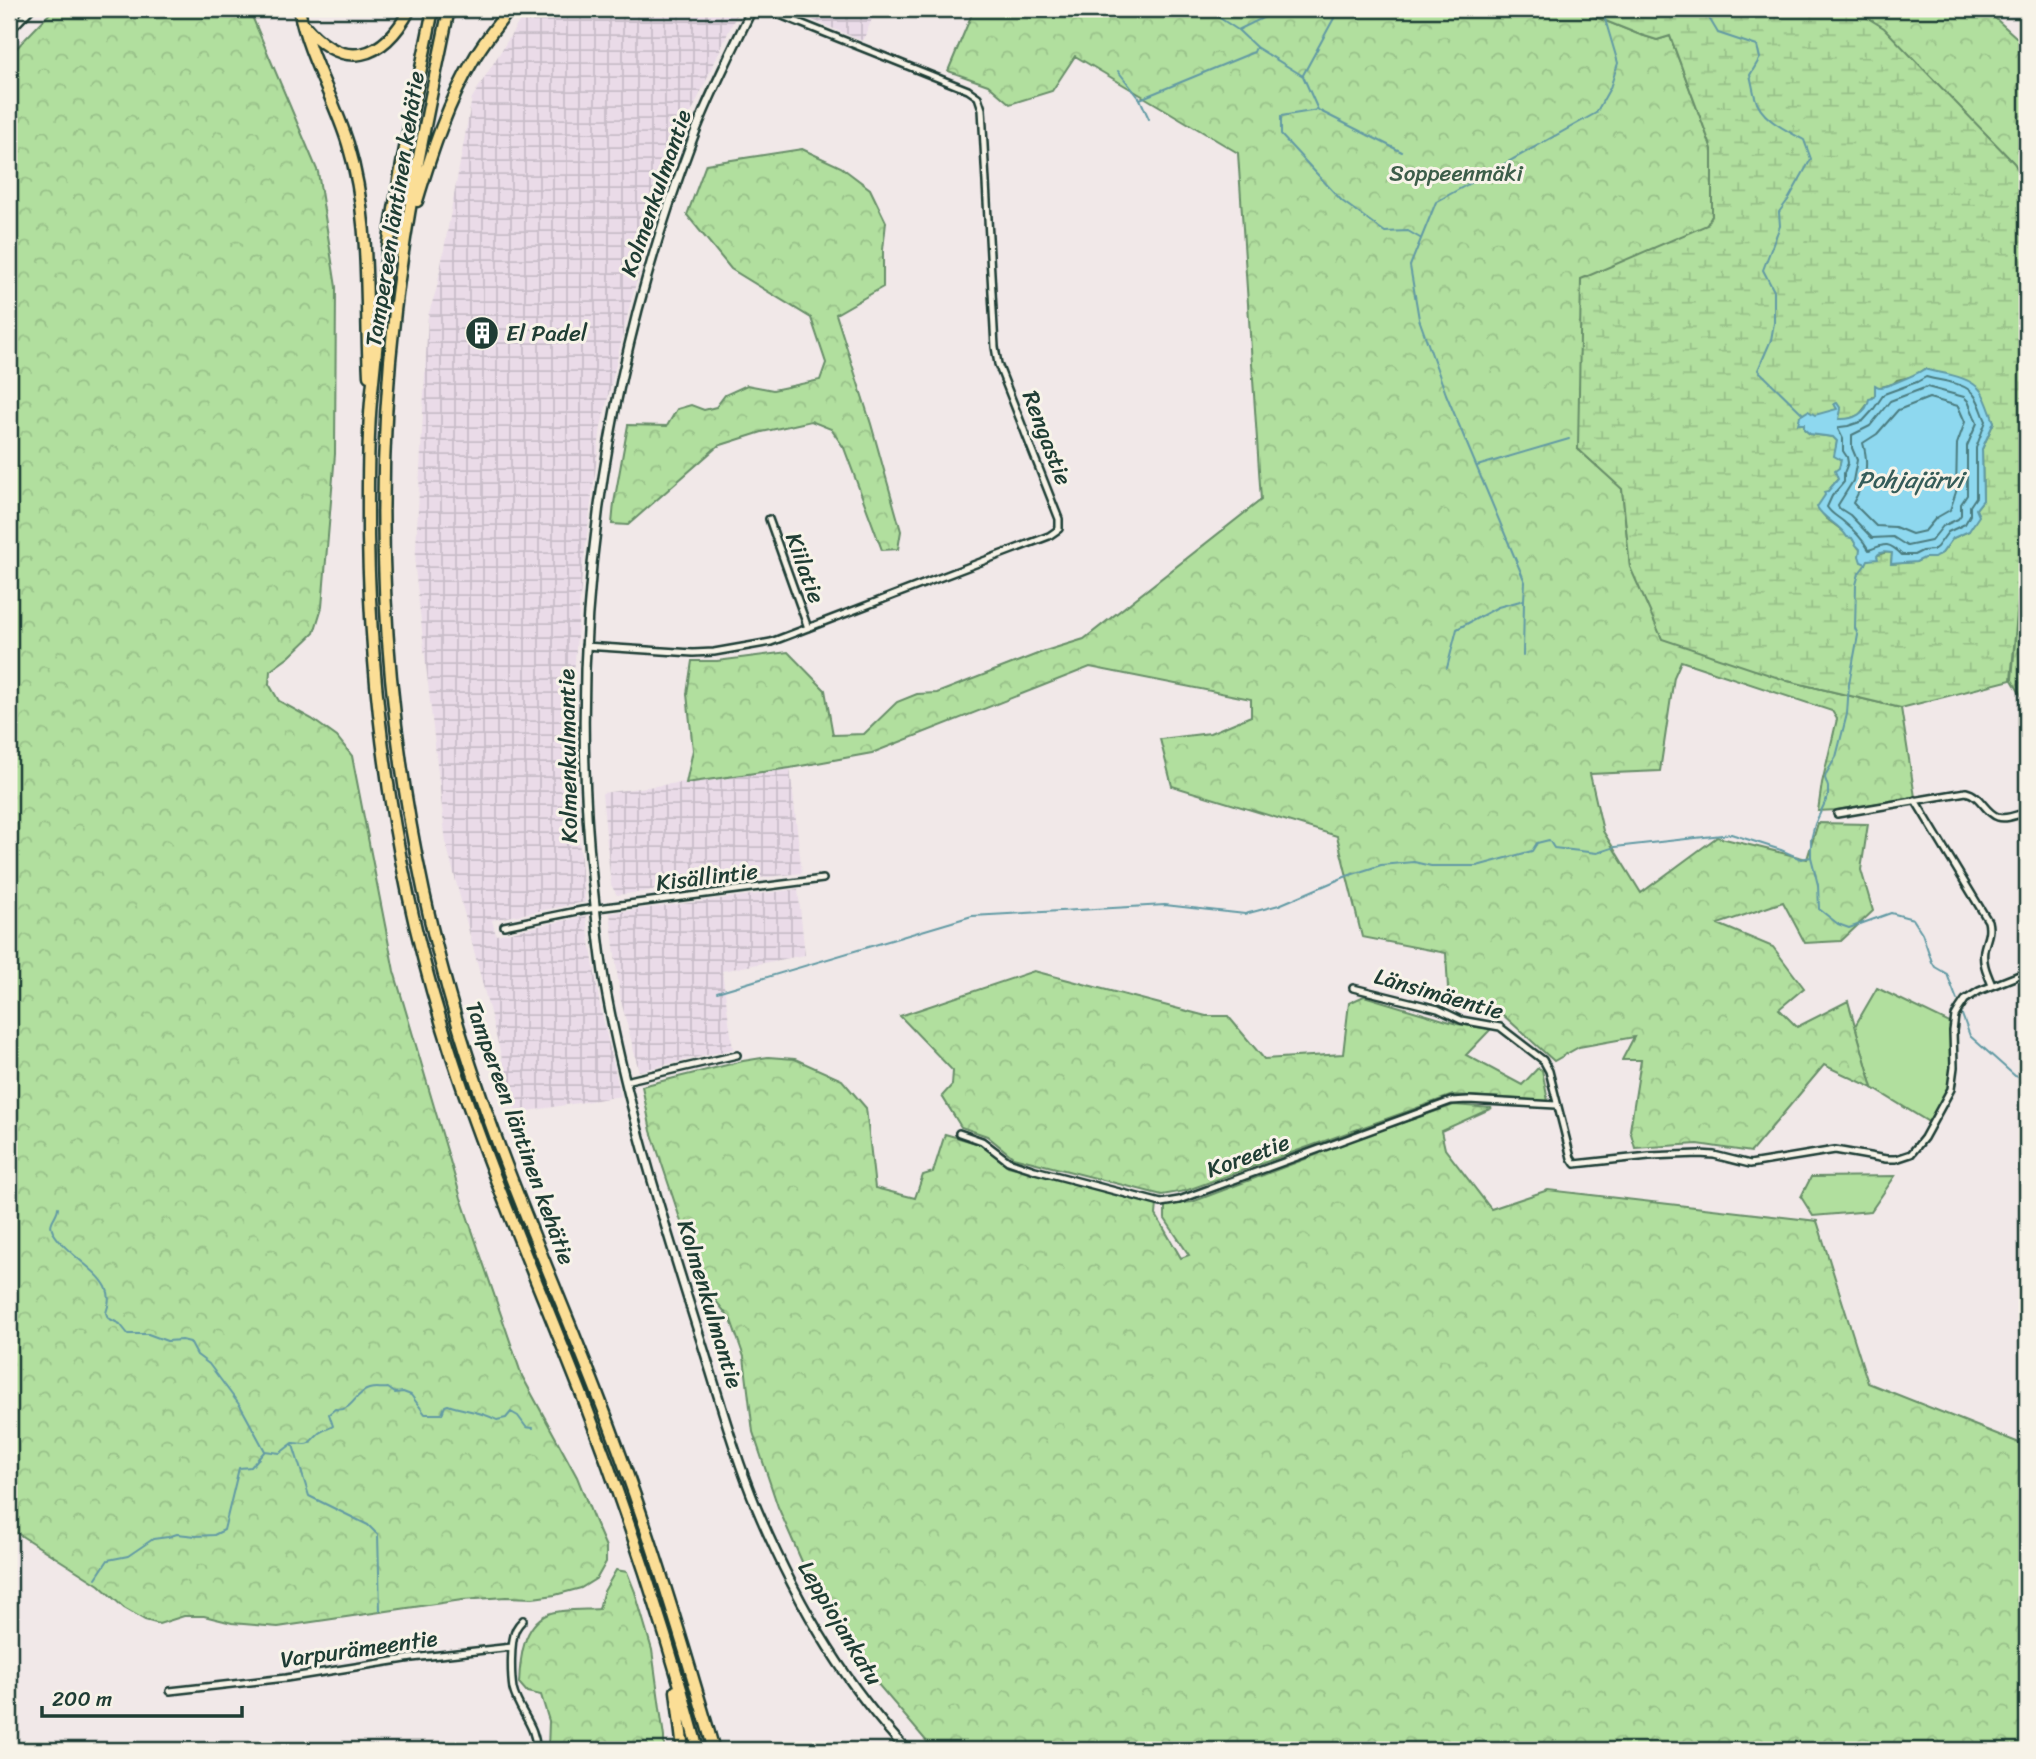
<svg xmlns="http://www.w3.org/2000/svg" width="2036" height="1759" viewBox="0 0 2036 1759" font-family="Sriracha,sans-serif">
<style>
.industrial{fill:url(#industrial-grid)}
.grass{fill:#b1df9e;stroke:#688e69;stroke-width:2}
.forest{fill:url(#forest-crowns);stroke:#688e69;stroke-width:2}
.wetland{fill:url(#wetland-marsh);stroke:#688e69;stroke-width:2;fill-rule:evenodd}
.water{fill:#8ed8ef;stroke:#629aa4;stroke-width:2}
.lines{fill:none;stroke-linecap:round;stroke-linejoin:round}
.shore{stroke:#4b7b7f;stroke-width:2}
.stream{stroke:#629aa4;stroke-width:2}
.street-casing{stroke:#1f3d34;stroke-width:10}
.secondary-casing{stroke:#1f3d34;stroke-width:12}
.highway-casing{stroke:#1f3d34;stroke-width:15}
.street{stroke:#f7f3e8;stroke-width:5}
.secondary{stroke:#f7f3e8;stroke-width:7}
.highway{stroke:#fbde96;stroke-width:10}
.labels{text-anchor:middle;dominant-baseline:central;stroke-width:6;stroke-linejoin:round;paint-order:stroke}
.park-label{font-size:23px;fill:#3c5d49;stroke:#f7f3e8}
.street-label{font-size:23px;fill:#1f3d34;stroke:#f7f3e8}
.poi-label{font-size:23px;fill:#1f3d34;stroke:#f7f3e8;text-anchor:start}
.water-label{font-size:24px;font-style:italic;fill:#355c59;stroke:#f7f3e8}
</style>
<defs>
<pattern id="industrial-grid" width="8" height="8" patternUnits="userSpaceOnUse" patternTransform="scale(1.75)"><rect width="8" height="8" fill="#eadbe8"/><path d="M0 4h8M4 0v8" fill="none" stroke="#c8bdc8"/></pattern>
<pattern id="forest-crowns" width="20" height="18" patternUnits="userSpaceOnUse" patternTransform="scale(1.75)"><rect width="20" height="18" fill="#b1df9e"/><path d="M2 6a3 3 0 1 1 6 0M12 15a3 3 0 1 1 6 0" fill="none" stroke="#98c089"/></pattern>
<pattern id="wetland-marsh" width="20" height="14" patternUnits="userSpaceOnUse" patternTransform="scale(1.75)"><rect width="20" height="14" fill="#b1df9e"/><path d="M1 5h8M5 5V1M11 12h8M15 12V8" fill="none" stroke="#98c089"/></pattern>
</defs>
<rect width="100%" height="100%" fill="#f1e8e8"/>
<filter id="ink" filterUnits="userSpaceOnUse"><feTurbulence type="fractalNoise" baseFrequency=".0143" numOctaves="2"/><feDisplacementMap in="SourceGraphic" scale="14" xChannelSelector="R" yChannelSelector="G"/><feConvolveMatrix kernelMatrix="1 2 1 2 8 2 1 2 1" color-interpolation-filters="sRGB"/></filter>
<g filter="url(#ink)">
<path class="industrial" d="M 527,9 L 739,9 L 689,118 L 660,197 L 630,305 L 601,427 L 582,574 L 573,686 L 575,799 L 585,902 L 492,920 L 496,935 L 586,916 L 600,1006 L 621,1096 L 516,1113 L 446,843 L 415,568 L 428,316 L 437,287 L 472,98 Z
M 786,9 L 876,9 L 863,41 Z
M 790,768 L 802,873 L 617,895 L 611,885 L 602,793 Z
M 798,889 L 805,955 L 722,971 L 733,1049 L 639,1071 L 620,997 L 610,913 Z"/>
<path class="grass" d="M 1877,988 L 1954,1025 L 1951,1089 L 1932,1124 L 1873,1088 L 1855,1026 Z
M 1895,1176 L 1871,1211 L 1813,1216 L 1801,1197 L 1811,1177 Z"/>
<path class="forest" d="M 54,9 L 249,9 L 318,172 L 336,287 L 335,454 L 322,607 L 314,633 L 289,657 L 270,671 L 269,684 L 279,701 L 312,719 L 337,737 L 352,756 L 394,971 L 461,1198 L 522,1376 L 577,1477 L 595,1522 L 606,1547 L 606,1562 L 597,1578 L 581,1588 L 555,1595 L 533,1598 L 506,1597 L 462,1600 L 278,1627 L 232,1623 L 204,1616 L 184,1616 L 159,1624 L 145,1620 L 124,1608 L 99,1585 L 9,1528 L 9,56 Z
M 974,9 L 1588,9 L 1593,16 L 1638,34 L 1657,40 L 1670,36 L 1712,149 L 1712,216 L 1578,449 L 1622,488 L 1630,567 L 1788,681 L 1901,708 L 1915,797 L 1837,810 L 1818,811 L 1822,783 L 1837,719 L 1832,711 L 1681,661 L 1674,677 L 1660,771 L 1590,774 L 1603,831 L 1641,893 L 1717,837 L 1807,859 L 1818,823 L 1868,824 L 1861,870 L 1873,911 L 1841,941 L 1805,943 L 1783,902 L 1718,924 L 1773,947 L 1804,988 L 1779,1009 L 1797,1027 L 1848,1001 L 1873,1088 L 1824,1065 L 1751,1152 L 1698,1144 L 1635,1148 L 1630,1130 L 1641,1060 L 1622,1060 L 1634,1037 L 1579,1047 L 1554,1061 L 1503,1015 L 1449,1006 L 1446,953 L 1362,937 L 1337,836 L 1172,786 L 1160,739 L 1210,733 L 1251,716 L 1251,699 L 1090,667 L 872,753 L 790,768 L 686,783 L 693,750 L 687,694 L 692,661 L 717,661 L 788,652 L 825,690 L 833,735 L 864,734 L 897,702 L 917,694 L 937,693 L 1045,651 L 1084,639 L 1261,500 L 1238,153 L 1075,56 L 1052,91 L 1010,104 L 988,85 L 948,71 Z
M 1853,9 L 1985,9 L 2027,47 L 2027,185 L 2014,163 L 1884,29 Z
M 802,149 L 841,167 L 870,189 L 886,222 L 883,250 L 883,287 L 836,314 L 871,424 L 901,531 L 898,549 L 882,550 L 844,448 L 831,429 L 811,421 L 762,432 L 718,446 L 628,525 L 612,524 L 614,503 L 628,425 L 667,426 L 677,409 L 691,405 L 704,410 L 716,407 L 725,395 L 747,385 L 773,390 L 820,380 L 826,363 L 811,318 L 731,269 L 687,215 L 706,164 Z
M 2027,587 L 2027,705 L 2012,680 L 2019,591 Z
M 1034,971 L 1206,1016 L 1228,1016 L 1264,1059 L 1343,1054 L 1349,1003 L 1364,996 L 1457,1024 L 1491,1029 L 1466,1055 L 1522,1085 L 1538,1068 L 1542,1070 L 1548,1101 L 1453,1095 L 1185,1191 L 1162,1195 L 1013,1157 L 987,1136 L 961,1127 L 942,1096 L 952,1085 L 953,1071 L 900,1016 Z
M 768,1057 L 795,1059 L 842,1080 L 866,1108 L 875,1188 L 915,1198 L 923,1175 L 933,1172 L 945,1134 L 983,1145 L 1008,1166 L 1157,1204 L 1156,1215 L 1181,1258 L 1189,1255 L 1165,1219 L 1165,1205 L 1192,1202 L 1319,1154 L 1323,1150 L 1454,1105 L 1492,1108 L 1441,1131 L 1445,1149 L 1491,1209 L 1548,1190 L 1817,1221 L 1868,1383 L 2027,1446 L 2027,1750 L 939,1750 L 928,1743 L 876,1682 L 830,1614 L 803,1564 L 778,1507 L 753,1432 L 744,1357 L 731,1320 L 701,1282 L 651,1131 L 642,1086 L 743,1061 Z
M 616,1570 L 627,1572 L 635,1592 L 652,1650 L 664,1737 L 664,1750 L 548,1750 L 549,1721 L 541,1695 L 527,1692 L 519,1683 C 520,1658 523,1625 548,1614 C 560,1609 585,1610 599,1609 L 603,1593 Z"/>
<path class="wetland" d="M 1588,9 L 1853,9 L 1884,28 L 2014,163 L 2027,185 L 2027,587 L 2019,591 L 2011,680 L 1901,708 L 1788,681 L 1662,639 L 1630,567 L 1622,489 L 1578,449 L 1581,279 L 1707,225 L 1712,216 L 1712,149 L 1670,36 L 1657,40 L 1638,34 L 1593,16 ZM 1924,369 L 1937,373 L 1981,392 L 1994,422 L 1982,449 L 1983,500 L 1976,509 L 1969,531 L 1953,538 L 1942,553 L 1924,557 L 1916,562 L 1891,564 L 1892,553 C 1881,551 1877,557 1867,560 L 1852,538 L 1826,518 L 1822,513 L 1825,495 L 1838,479 L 1841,459 L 1836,449 L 1837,441 L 1833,437 L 1810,434 L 1804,429 L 1804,424 L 1800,416 L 1808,412 L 1815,416 L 1838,409 L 1839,419 L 1846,420 L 1859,415 L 1881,387 L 1893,384 L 1897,380 L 1914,376 Z"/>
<path class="water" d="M 1924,369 C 1941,374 1969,375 1981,391 C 1987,400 1990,412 1994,422 L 1982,449 L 1983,500 L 1976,509 L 1979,516 L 1969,531 L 1953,538 L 1942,553 L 1934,558 L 1924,558 L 1916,562 L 1891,564 L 1892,553 C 1886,552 1880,551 1877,556 L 1878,559 L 1868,560 L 1866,564 L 1861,562 L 1859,556 L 1860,549 L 1856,545 L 1852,538 L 1847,537 C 1840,524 1824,520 1817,507 L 1825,495 L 1824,492 L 1828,491 L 1838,479 L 1835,471 L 1839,468 L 1841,460 L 1834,456 L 1837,441 L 1833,437 L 1810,434 L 1804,429 L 1804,424 L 1798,424 L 1800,416 L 1808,411 L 1815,415 L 1837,409 L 1834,404 L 1837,403 L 1841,409 L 1839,419 C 1853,420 1867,413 1869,399 L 1873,398 L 1875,395 L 1875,385 C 1877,386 1878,387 1880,387 C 1885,388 1919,373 1924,369 Z"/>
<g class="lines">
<path class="shore" d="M 1926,377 C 1940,381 1965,382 1974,395 C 1980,402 1982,413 1986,421 L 1976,448 L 1976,497 L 1970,506 L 1970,515 L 1965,524 L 1948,532 L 1937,547 L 1933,550 L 1922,551 L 1914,555 L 1902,555 C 1889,542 1886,543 1869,550 C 1863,540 1855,531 1845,523 C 1839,517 1832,515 1827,507 L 1832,496 L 1844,482 L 1844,473 L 1848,463 L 1847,457 L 1843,451 L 1843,439 L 1838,429 L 1840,427 L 1848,426 L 1863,421 L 1873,410 L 1884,394 L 1917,382 Z
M 1927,387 L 1964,397 L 1968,401 L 1977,423 L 1967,446 L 1967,495 L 1961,504 L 1961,515 L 1958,519 L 1943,526 L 1931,541 L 1907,546 L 1893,537 L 1872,538 L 1850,515 L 1839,508 L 1838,505 L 1853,481 L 1857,460 L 1852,448 L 1852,435 L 1870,426 L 1890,401 Z
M 1929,398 L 1958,406 L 1965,422 L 1957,444 L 1956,492 L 1950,510 L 1936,518 L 1925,531 L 1912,534 L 1895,527 L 1876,526 L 1853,503 C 1865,481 1870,468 1863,443 L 1877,434 L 1898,410 Z"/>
<path class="stream" d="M 1155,9 L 1161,15 L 1172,9
M 1206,9 L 1238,30 L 1256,47 L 1303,76 L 1318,110 L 1402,152
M 1670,9 L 1709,18 L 1718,33 L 1757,46 L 1760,58 L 1750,75 C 1752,83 1753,90 1755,97 C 1760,119 1786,130 1804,140 L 1811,159 L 1788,200 L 1779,212 L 1780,226 L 1763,270 L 1774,291 L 1774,323 L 1771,340 L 1758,370 L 1803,414
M 1238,30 L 1281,9
M 1118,71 L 1140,99 L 1149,119
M 1303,75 L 1339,9
M 1140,99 L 1254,52 L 1256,47
M 1318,110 L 1281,116 L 1281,135 L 1342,201 L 1385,232 L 1408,231 L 1420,238
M 1477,466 L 1569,439
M 1866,564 L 1859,573 L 1856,585 L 1855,628 L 1858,635 L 1849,684 L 1847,714 L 1836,757 L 1826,774 L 1825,778 L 1828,787 L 1828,796 L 1815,824 L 1811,840 L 1811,857 L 1818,885 L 1819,909 L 1838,924 L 1849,928 L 1891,913 L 1913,919 L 1922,933 L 1932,962 L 1935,967 L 1947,974 L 1957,1000
M 1523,655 L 1524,600
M 1447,668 L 1457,629 L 1498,607 L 1524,600 L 1525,582 L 1446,394 L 1419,319 L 1410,266 L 1436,202 L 1596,113 L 1610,88 L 1618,63 L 1602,9
M 717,992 L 972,916 L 1165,905 L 1245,914 L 1279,905 L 1347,876 L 1381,865 L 1414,862 L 1431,866 L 1477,866 L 1532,851 L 1537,843 L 1549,840 L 1554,848 L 1597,853 L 1615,847 L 1731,834 L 1781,850 L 1801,859 L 1811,857
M 1961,1012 L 1970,1036 L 2015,1076 L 2027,1079
M 58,1207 C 58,1216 47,1221 53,1232 C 66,1254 96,1268 106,1287 C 110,1295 109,1305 106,1313 L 108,1318 L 120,1324 L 128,1334 L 148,1334 L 167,1341 L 182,1340 L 190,1342 L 197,1355 L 209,1364 L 241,1407 L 265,1451 L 280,1453 L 293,1443 C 312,1445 306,1445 318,1434 C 322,1430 329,1429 333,1426 L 329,1414 L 335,1409 C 352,1413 354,1393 369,1389 C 376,1387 381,1389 388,1388 L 395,1393 L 403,1392 L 411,1395 L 425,1414 L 442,1414 L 445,1406 L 448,1405 C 465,1411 481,1411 497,1420 L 506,1418 L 511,1412 L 518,1416 L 526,1427 L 533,1428
M 293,1445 L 309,1496 L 368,1525 L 378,1535 L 380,1610
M 96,1578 L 108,1560 L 128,1556 L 153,1539 L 168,1537 L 177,1534 L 196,1536 L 214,1535 L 224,1530 L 239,1468 L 251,1467 L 264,1452"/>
<g class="street-casing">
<path id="street" d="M 9,32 L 31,9
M 769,519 L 808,628
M 585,646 L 693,653 L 714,652 L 771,642 L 1049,536 L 1059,529 L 1059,519 L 998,364 L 995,347 L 982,109 L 978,97 L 968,90 L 765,9
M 1915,800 L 1988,921 C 1991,933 1986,940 1984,950 C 1982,963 1987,973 1992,985
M 1837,814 L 1966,792 C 1981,795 1985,813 1998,817 C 2006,820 2019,814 2027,812
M 504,926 L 582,910 L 823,879
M 1353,988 L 1438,1009 L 1461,1020 L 1500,1027 L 1543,1060 L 1549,1071 L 1571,1158 L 1575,1164 L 1649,1156 L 1699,1154 L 1714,1155 L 1750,1164 L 1835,1150 L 1886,1159 L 1896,1159 L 1911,1154 L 1924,1138 L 1951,1089 L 1954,1067 L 1953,1031 L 1955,1016 L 1959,1009 L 1965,1000 L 1979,991 L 2027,972
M 625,1081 L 737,1055
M 959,1133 L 982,1141 L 1008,1161 L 1035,1170 L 1161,1203 L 1179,1200 L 1451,1101 L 1468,1100 L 1556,1105
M 523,1620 C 520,1623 518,1625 516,1629 C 510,1641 511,1676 513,1689 C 518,1711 537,1726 536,1750
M 170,1691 L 286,1678 L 412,1658 L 512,1647"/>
</g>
<g class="secondary-casing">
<path id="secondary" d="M 752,9 C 731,53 708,97 691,143 C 602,380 566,635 593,886 C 597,923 600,960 607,996 C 628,1108 662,1216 696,1325 C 716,1386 732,1449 757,1509 C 794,1597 841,1681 907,1750"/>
</g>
<g class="highway-casing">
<path id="highway" d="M 299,9 C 308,56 334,98 348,144 C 371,220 365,298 369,376
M 433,9 C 419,80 403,150 392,222 C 382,279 377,343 371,401 C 367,446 368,492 368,537 C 371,707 396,881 448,1044 C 486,1165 537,1280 583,1398 C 627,1513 666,1631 698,1750
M 449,9 C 428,109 407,209 395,311 C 367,553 390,802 461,1035 C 498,1156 550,1272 596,1390 C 642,1507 679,1629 714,1750
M 304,25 C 344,72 383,60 410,9
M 417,201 C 432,151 448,102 475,57 C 485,40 498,24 510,9
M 676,1691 L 683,1750"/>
</g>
<use href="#street" class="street"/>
<use href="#secondary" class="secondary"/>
<use href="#highway" class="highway"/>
</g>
</g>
<defs>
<g id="building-disc" transform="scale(1.75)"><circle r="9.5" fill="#1f3d34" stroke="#f7f3e8"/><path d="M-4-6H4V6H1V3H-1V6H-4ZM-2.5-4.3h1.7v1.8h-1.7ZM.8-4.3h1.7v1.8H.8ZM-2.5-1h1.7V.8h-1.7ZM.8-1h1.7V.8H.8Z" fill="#fff"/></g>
</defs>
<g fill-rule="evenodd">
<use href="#building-disc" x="482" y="333"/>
</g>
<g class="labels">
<g class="park-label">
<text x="1456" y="173">Soppeenmäki</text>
</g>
<g class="street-label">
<text transform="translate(656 193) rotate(-71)">Kolmenkulmantie</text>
<text transform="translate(395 209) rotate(-81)">Tampereen läntinen kehätie</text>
<text transform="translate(1047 438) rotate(69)">Rengastie</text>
<text transform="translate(805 568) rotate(70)">Kiilatie</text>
<text transform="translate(568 756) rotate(-91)">Kolmenkulmantie</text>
<text transform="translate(707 877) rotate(-7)">Kisällintie</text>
<text transform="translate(1439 994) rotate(16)">Länsimäentie</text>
<text transform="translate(520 1133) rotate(70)">Tampereen läntinen kehätie</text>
<text transform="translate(1248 1156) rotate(-20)">Koreetie</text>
<text transform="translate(710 1304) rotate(73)">Kolmenkulmantie</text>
<text transform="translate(840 1623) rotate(59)">Leppiojankatu</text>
<text transform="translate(359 1649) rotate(-8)">Varpurämeentie</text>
</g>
<g class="poi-label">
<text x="506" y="333">El Padel</text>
</g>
<g class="water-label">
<text x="1910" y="480">Pohjajärvi</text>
</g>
</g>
<rect width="2036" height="1759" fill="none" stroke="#f7f3e8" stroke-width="35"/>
<rect x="18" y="18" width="2001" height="1724" fill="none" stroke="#1f3d34" stroke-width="2.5" filter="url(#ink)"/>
<path d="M42 1706v10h200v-10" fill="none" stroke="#1f3d34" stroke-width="3.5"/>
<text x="52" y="1706" font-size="21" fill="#1f3d34" stroke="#f7f3e8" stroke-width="5" paint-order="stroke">200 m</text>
</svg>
